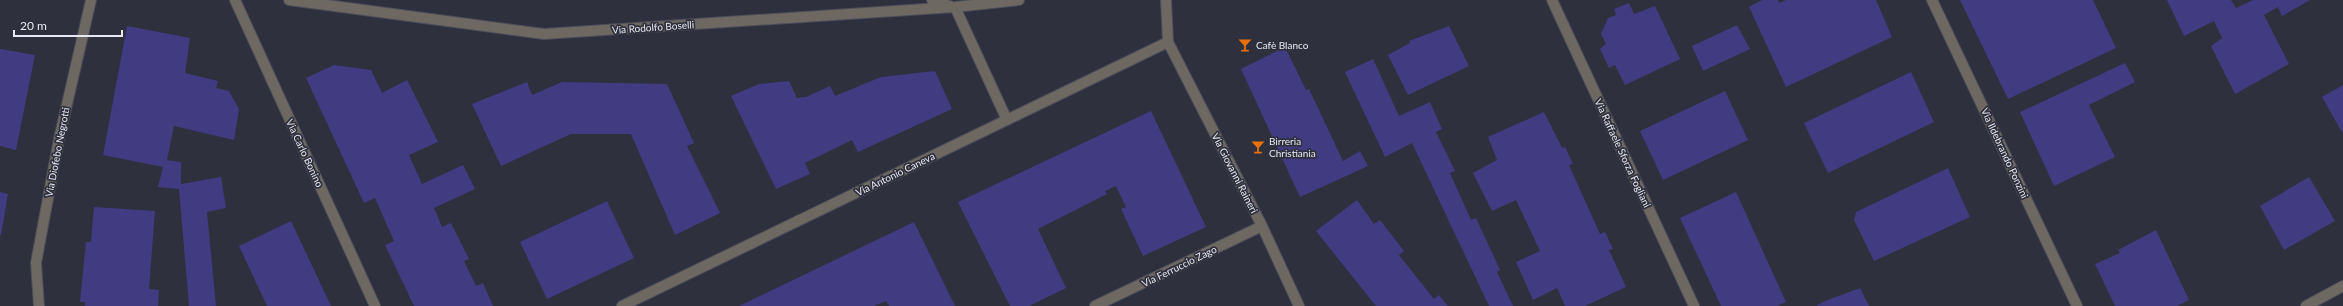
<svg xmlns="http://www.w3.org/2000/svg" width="2343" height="306" viewBox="0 0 2343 306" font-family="Lato,sans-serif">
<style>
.building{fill:#413b81}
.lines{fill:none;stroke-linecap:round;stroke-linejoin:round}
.minor-casing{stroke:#4c4d5a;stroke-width:12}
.minor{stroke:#6d6862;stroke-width:10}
.labels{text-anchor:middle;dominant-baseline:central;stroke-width:3.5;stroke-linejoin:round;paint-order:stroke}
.street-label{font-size:10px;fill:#e7e8f1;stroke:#2f303d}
.poi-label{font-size:10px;fill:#e7e8f1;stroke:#2f303d;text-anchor:start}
</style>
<rect width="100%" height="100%" fill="#2f303d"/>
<path class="building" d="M 1762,0 L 1778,0 L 1779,3 L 1786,0 L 1876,0 L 1892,37 L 1786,87 L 1749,7 Z
M 1960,0 L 2093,0 L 2116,48 L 2008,99 Z
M 2167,0 L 2231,0 L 2236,8 L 2253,0 L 2310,0 L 2282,16 L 2278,7 L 2264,15 L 2289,64 L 2235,94 L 2211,46 L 2222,38 L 2214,21 L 2184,36 Z
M 1629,3 L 1634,14 L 1655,6 L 1680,59 L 1625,85 L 1615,65 L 1609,68 L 1600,49 L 1606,44 L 1601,34 L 1608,18 L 1616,15 L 1614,9 Z
M 1737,25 L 1750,49 L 1703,71 L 1692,46 Z
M 127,26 L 190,38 L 185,73 L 218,81 L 216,88 L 229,91 L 239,109 L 234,140 L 174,126 L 167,160 L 181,162 L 181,184 L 221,177 L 226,208 L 207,212 L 216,306 L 189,306 L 179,189 L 158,187 L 163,167 L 103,155 Z
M 1449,26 L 1469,66 L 1408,95 L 1388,55 L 1410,43 L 1409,41 Z
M 1285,47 L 1306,90 L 1309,89 L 1343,161 L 1360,151 L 1368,166 L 1300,197 L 1241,69 Z
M 0,49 L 35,55 L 16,150 L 0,146 Z
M 1373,59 L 1399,116 L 1430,102 L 1442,129 L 1436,132 L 1455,171 L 1450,173 L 1471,220 L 1476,218 L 1500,270 L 1497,272 L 1513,306 L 1489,306 L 1412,143 L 1385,157 L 1345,72 Z
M 2125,63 L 2135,82 L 2089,105 L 2115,157 L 2054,186 L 2020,112 Z
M 334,65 L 371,70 L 382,93 L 407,80 L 438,142 L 409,155 L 422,184 L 463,165 L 475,189 L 434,208 L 442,227 L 451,223 L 469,259 L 464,261 L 476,286 L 483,283 L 493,306 L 414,306 L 385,245 L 394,241 L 375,198 L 364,203 L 306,78 Z
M 935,71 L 952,109 L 858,152 L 852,140 L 805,163 L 810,174 L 776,189 L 731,96 L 759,84 L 789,81 L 797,98 L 806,97 L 830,86 L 835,96 L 881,77 Z
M 1911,72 L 1934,122 L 1828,173 L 1804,123 Z
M 527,82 L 532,95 L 562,82 L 667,84 L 694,143 L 687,146 L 720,213 L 675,235 L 631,134 L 571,134 L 501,166 L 472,104 Z
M 2343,85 L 2343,134 L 2322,97 Z
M 1725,91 L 1748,140 L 1663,180 L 1640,131 Z
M 1151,111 L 1206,227 L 1143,256 L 1121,209 L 1126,207 L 1116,186 L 1105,191 L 1107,194 L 1038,229 L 1066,288 L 1029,306 L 1010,306 L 958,202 Z
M 1544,112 L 1562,148 L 1565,147 L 1573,164 L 1569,165 L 1600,234 L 1605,232 L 1613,249 L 1609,250 L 1626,287 L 1585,306 L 1565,306 L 1557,288 L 1533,300 L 1516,262 L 1540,251 L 1516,200 L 1492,211 L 1473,173 L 1497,160 L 1488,137 Z
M 1948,168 L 1970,217 L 1874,261 L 1854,220 L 1856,212 Z
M 2309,177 L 2335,221 L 2284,250 L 2260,206 Z
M 0,192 L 8,194 L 1,235 L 0,235 Z
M 1736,192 L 1786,302 L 1777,306 L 1721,306 L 1680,218 Z
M 1357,200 L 1374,224 L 1380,220 L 1404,251 L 1399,255 L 1434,299 L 1439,295 L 1448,306 L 1376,306 L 1316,231 Z
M 607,201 L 634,258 L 547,299 L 520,242 Z
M 94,207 L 155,211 L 149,289 L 159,290 L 158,306 L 85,306 L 85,302 L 80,302 L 86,242 L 91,242 Z
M 291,221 L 331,306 L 267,306 L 239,246 Z
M 914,222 L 955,306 L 889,306 L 886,301 L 874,306 L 739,306 Z
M 2156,230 L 2189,300 L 2177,306 L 2115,306 L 2095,264 L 2120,253 L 2118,250 Z
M 1860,288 L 1869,306 L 1816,306 L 1825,301 Z"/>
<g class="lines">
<g class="minor-casing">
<path id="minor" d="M 235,0 L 375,306
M 289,0 L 544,34 L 955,7 L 1019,0
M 932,0 L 950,6
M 1166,0 L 1168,42 L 1262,226 L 1299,306
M 1552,0 L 1694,306
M 1932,0 L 2077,306
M 955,7 L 1007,120
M 39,306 L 36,263 L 59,139 L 91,0
M 622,306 L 1168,42
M 1095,306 L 1262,226
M 2306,306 L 2343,286"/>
</g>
<use href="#minor" class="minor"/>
</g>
<defs>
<g id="bar-bare" transform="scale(1.08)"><path d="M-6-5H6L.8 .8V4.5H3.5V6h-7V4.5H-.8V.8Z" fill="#e8710a" stroke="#2f303d" stroke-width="2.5" paint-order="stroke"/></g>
</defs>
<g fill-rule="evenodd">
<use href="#bar-bare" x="1245" y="45"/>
<use href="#bar-bare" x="1258" y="147"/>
</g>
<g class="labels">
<g class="street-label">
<text transform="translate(653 27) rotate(-4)">Via Rodolfo Boselli</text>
<text transform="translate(57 152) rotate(-79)">Via Diofebo Negrotti</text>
<text transform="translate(305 153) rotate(65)">Via Carlo Bonino</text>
<text transform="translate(1623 153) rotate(65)">Via Raffaele Sforza Fogliani</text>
<text transform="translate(2005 153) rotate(65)">Via Ildebrando Ponzini</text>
<text transform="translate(1235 173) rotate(63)">Via Giovanni Raineri</text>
<text transform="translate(895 174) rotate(-26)">Via Antonio Caneva</text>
<text transform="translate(1179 266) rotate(-26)">Via Ferruccio Zago</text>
</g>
<g class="poi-label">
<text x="1256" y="45">Cafè Blanco</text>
<text x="1269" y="141">Birreria<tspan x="1269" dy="12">Christiania</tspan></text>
</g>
</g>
<path d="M14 30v6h108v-6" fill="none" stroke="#e7e8f1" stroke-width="2"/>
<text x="20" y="30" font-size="12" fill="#e7e8f1" stroke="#2f303d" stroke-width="3" paint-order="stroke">20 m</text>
</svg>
